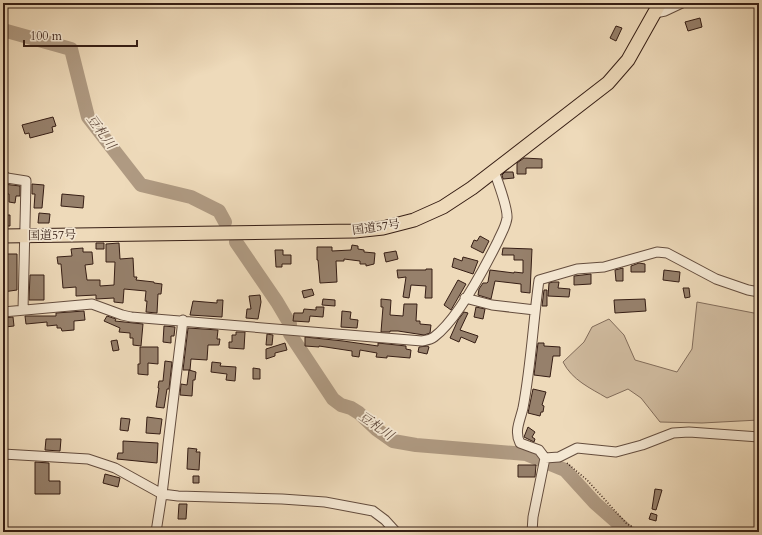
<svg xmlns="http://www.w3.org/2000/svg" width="762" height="535" viewBox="0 0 762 535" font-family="Cardo,'Noto Serif JP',serif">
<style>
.green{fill:#cfba9e;stroke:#826c5a}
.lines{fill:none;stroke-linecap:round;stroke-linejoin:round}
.river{stroke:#af9a82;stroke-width:14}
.building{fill:#96806b;stroke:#361e15}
.minor-casing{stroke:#644d3e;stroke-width:11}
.highway-casing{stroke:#361e15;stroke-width:15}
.path{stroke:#361e15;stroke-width:1.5;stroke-dasharray:1 2;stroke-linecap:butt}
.minor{stroke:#f4e7d2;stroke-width:9}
.highway{stroke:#eedaba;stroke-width:13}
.labels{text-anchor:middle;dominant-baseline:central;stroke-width:3.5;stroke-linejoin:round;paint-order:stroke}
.street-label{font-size:12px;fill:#361e15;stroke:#f4e7d2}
.water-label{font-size:13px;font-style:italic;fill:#60493b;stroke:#f4e7d2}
</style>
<rect width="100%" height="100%" fill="#eedaba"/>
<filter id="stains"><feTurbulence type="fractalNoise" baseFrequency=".005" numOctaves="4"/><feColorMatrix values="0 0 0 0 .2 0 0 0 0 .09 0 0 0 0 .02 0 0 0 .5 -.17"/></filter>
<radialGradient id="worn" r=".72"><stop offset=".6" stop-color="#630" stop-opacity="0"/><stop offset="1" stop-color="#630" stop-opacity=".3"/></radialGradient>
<path class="green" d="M 697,302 L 759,314 L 759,420 L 702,423 L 660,422 L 641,398 L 628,389 L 607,398 C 590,388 572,380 563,362 L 584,342 L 592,327 L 609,319 L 624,335 L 635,360 L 677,372 L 692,349 Z"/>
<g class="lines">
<path class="river" d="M 3,3 L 4,3
M 3,30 L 71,49 L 88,117 L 141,185 L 191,197 L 219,211 L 225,222
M 236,242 L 277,302 L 290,324 L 290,334 L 333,399 L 341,405 L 351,408 L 359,413 L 376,429 L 393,441 L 416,445 L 526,454 L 565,470 L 595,503 L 628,532"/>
</g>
<path class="building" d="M 700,18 L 702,27 L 688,31 L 685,22 Z
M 616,26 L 622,28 L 616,41 L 610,38 Z
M 53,117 L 56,126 L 52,127 L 53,132 L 30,138 L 29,133 L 25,134 L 22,125 Z
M 524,158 L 542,159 L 542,168 L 526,168 L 526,174 L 517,174 L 517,163 Z
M 505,172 L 513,172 L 514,178 L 503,179 L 502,175 Z
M 3,184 L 20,186 L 20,196 L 16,196 L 15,203 L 9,202 L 9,194 L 3,194 Z
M 32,184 L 44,185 L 42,208 L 34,208 L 35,194 L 32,194 Z
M 62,194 L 84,196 L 83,208 L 61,206 Z
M 39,213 L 50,214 L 49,223 L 38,223 Z
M 3,215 L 10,215 L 10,226 L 3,226 Z
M 480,236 L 489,241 L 483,253 L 471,247 L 474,240 L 477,241 Z
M 96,243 L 104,243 L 104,249 L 96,249 Z
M 119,243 L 120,259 L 133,258 L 134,277 L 137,277 L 136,280 L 154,282 L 154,283 L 162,284 L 161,294 L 158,294 L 157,313 L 146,312 L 147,301 L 145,301 L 146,291 L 124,289 L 123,303 L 114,302 L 114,298 L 96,299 L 96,295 L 76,296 L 76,287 L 63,288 L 61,264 L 58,264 L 57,257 L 72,256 L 71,249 L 83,248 L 83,252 L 92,252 L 93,264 L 85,265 L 87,280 L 100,280 L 100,286 L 114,285 L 115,262 L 106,262 L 106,244 Z
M 352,245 L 358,246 L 358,249 L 364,250 L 364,252 L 375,253 L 374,264 L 366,266 L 366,264 L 360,264 L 360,261 L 344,259 L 344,261 L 336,261 L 337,282 L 320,283 L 318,260 L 317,260 L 317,247 L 332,247 L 332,251 L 351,250 Z
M 503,248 L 532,249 L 530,293 L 521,292 L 521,284 L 495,281 L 491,299 L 478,295 L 479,289 L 483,283 L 487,283 L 488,282 L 490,270 L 514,273 L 514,272 L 523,273 L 523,260 L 514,260 L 514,255 L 502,255 Z
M 275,250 L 283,250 L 283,255 L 291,255 L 291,264 L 282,264 L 282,267 L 276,267 Z
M 396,251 L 398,259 L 386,262 L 384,253 Z
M 7,254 L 17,254 L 17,290 L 3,292 L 3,281 L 5,281 L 5,260 L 7,260 Z
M 463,257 L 478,261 L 473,274 L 452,267 L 454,258 L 462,261 Z
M 639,263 L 645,264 L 645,272 L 631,272 L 631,266 Z
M 623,268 L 623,281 L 616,281 L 615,270 Z
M 426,269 L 432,269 L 432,298 L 425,298 L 426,286 L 411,285 L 409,298 L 403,297 L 406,277 L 398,278 L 397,270 L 426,270 Z
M 664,270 L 680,272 L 679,282 L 663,280 Z
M 591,274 L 591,284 L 574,285 L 574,276 Z
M 30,275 L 44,275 L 44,300 L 29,300 Z
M 458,280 L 466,284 L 451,310 L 444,305 Z
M 553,282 L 559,282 L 558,288 L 570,289 L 569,297 L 548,296 L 549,283 Z
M 683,288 L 689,288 L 690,297 L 685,298 Z
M 312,289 L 314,295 L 304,298 L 302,291 Z
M 544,290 L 547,290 L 547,306 L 542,306 Z
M 260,295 L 261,302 L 258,319 L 246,318 L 247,309 L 251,309 L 249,296 Z
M 323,299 L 335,300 L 335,306 L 322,305 Z
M 381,299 L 391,300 L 390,315 L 403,316 L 404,304 L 417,304 L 416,321 L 420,321 L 420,324 L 431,325 L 430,333 L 424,335 L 398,331 L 390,331 L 390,332 L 381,332 L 383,307 L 381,307 Z
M 645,299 L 646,311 L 615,313 L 614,300 Z
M 217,300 L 223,300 L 222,317 L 190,315 L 193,301 L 217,303 Z
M 316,307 L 324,307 L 323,317 L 310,316 L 309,322 L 293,321 L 294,313 L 303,313 L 304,309 L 316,310 Z
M 476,307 L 485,309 L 483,319 L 474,317 Z
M 84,311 L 85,320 L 74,321 L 74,330 L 62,331 L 61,328 L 57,328 L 57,325 L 47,326 L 47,322 L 26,324 L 25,316 L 56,316 L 56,313 Z
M 342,311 L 351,312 L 350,319 L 358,320 L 357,328 L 341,327 Z
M 464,312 L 468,313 L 460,330 L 478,336 L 475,343 L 461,337 L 459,342 L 450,338 L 458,320 Z
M 107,316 L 116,319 L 115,321 L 143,324 L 141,346 L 133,345 L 133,338 L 130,338 L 130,333 L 119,332 L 120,328 L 104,321 Z
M 13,317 L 14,326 L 5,327 L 4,318 Z
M 164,326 L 175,327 L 174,336 L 171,336 L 171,343 L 163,342 Z
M 188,328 L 218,330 L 217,339 L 220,339 L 219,345 L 208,345 L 207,360 L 191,359 L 190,370 L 183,370 Z
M 236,332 L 245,332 L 244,349 L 229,348 L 229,342 L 232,342 L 232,335 L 236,335 Z
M 267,334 L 273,335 L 272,345 L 266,345 Z
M 305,337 L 343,341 L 378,346 L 378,343 L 406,346 L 406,349 L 411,350 L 410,358 L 387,356 L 387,358 L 376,357 L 377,353 L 360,350 L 359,357 L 352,356 L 352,351 L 319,346 L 319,347 L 305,346 Z
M 117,340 L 119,350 L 113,351 L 111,341 Z
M 285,343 L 287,350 L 275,353 L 275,356 L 266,359 L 266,349 Z
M 538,343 L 544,343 L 544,346 L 560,347 L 560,356 L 553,356 L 550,377 L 534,375 Z
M 427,346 L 429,347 L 427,354 L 418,352 L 419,347 Z
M 140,347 L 158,347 L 158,364 L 148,363 L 148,375 L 138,374 L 138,364 L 140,364 Z
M 165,361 L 172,362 L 169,389 L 167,389 L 164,408 L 156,407 L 159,388 L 158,388 L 159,381 L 163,381 Z
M 212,362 L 221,363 L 220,366 L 236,367 L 235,381 L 226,380 L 227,374 L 211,372 Z
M 253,368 L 260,369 L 260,379 L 253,379 Z
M 189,370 L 196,372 L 195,380 L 193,380 L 192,396 L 180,395 L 181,384 L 187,385 Z
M 533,389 L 546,392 L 542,405 L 544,406 L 543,412 L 541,412 L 540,416 L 528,413 Z
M 147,417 L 162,419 L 160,434 L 146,433 Z
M 121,418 L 130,419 L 128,431 L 120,430 Z
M 528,427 L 535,432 L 532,437 L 535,439 L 534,442 L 524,437 Z
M 46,439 L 61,439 L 60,451 L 45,450 Z
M 123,441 L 158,443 L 157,463 L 117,459 L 118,453 L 123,453 Z
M 188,448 L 197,449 L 196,452 L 200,452 L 199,470 L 187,469 Z
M 35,462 L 49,463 L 49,481 L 60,481 L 60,494 L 35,494 Z
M 518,465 L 536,465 L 535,477 L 518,477 Z
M 105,474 L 120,478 L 118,487 L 103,483 Z
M 193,476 L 199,476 L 199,483 L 193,483 Z
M 655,489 L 662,490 L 656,510 L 652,509 Z
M 179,504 L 187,504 L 186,519 L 178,519 Z
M 651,513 L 657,515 L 656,521 L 649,519 Z"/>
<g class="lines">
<g class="minor-casing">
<path id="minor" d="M 655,13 L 665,11 L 682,3
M 3,175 L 7,178 L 26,181 L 23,310
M 465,298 L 492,305 L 535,310
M 3,312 L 92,304 L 122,315 L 131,317 L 422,341 C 427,340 430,340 434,337 C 457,320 485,267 498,241 C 501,234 506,226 507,218 C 508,208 498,182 494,171
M 3,454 L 88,459 L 115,468 L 162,494 L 178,496 L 282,499 L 325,502 L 373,511 L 385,520 L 396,532
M 545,458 L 559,457 L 577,448 L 616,452 L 642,445 L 673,433 L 689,432 L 759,437
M 156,532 L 162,494 L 183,320
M 532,532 L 533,517 L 545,458 L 539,450 L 520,443 C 514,431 520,421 523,408 C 531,366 533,323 539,280 L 577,269 L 604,267 L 657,252 L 667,253 L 716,279 L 748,290 L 759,292"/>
</g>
<g class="highway-casing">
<path id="highway" d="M 3,236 L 355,231 L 383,228 L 414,220 L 443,207 L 472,188 L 608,83 L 628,60 L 660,3"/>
</g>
<path class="path" d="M 567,463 L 587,480 L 627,524 L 642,532"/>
<use href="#minor" class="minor"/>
<use href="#highway" class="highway"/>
</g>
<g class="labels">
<g class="street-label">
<text transform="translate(376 227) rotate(-8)">国道57号</text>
<text transform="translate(52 235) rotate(-1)">国道57号</text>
</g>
<g class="water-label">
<text transform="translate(101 132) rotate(54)">豆札川</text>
<text transform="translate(376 426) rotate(35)">豆札川</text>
</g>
</g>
<rect width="762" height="535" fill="none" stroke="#eedaba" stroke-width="16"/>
<rect x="4" y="4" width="754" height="527" fill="none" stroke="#361e15" stroke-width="2"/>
<rect x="8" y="8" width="746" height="519" fill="none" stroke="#361e15"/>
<path d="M24 40v6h113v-6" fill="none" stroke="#361e15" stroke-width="2"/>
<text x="30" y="40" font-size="12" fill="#361e15" stroke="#f4e7d2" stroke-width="3" paint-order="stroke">100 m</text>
<rect width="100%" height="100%" filter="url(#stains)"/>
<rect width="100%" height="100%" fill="url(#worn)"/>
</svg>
